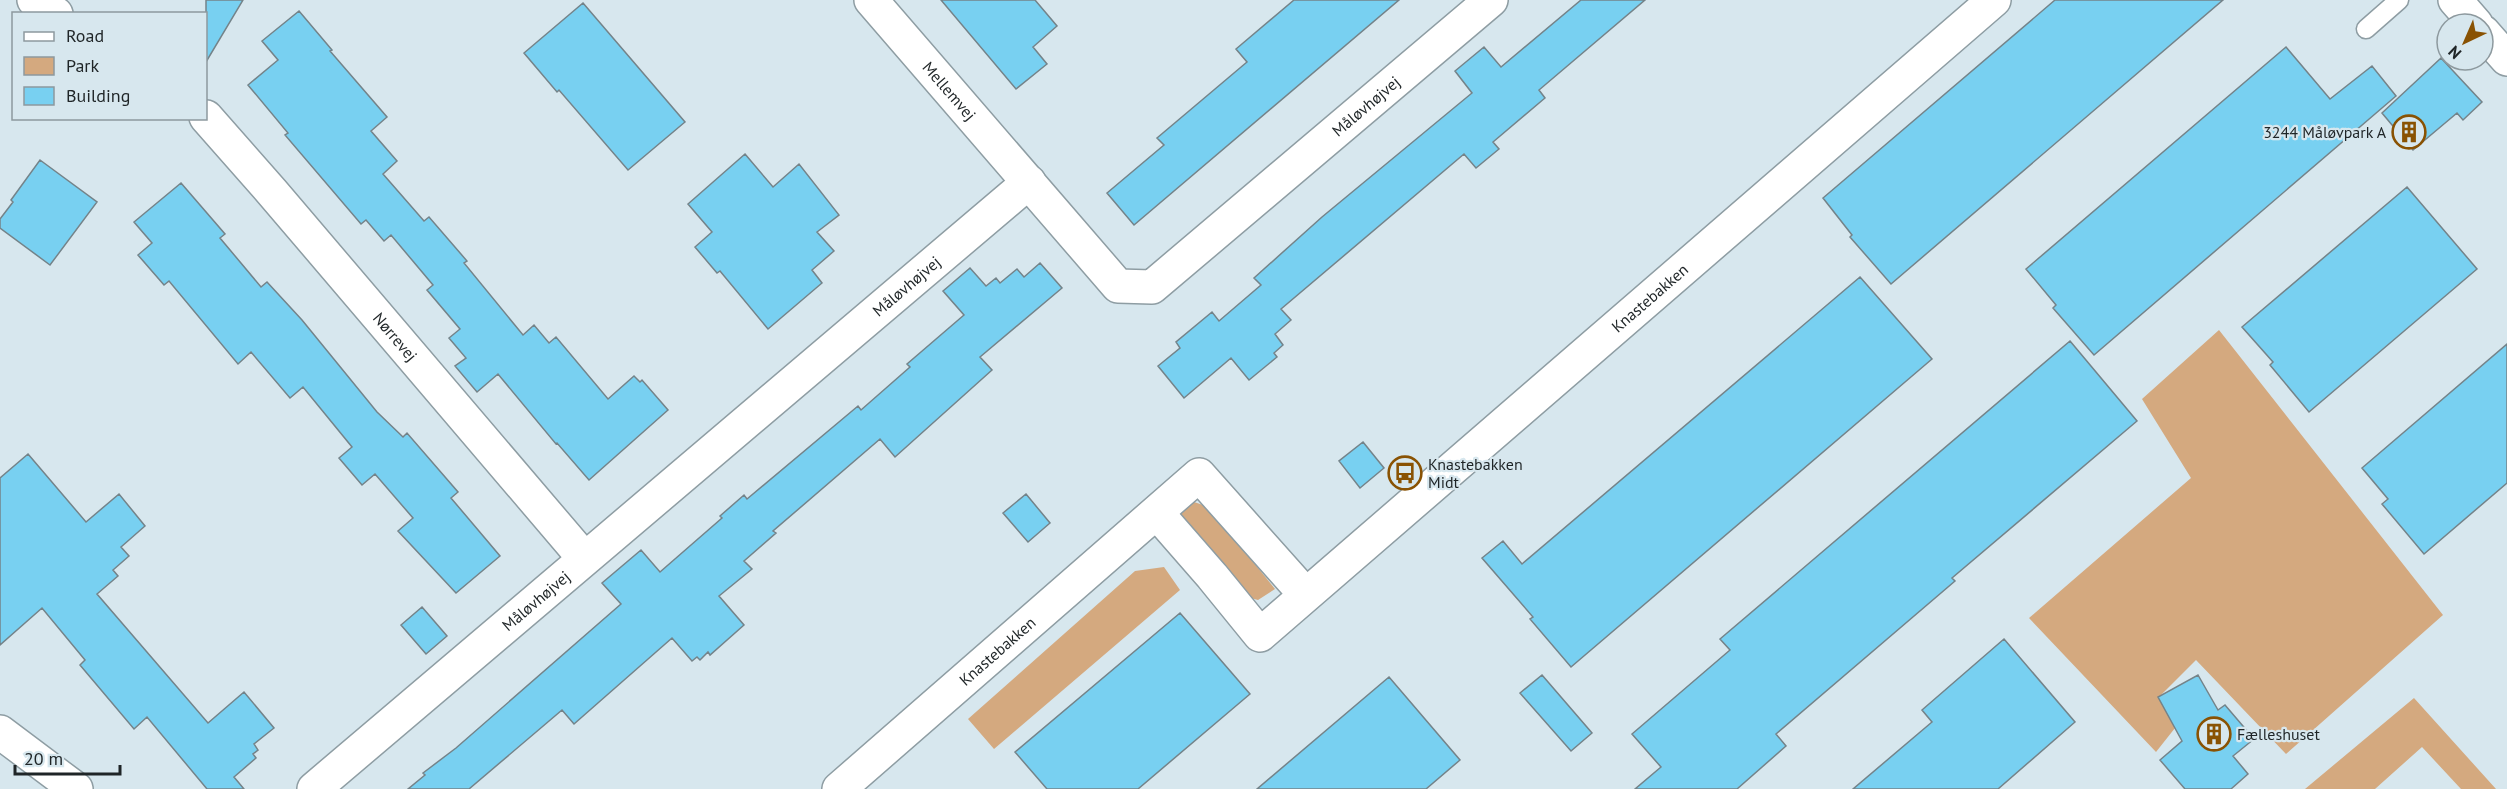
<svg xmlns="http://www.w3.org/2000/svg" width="2507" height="789" viewBox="0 0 2507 789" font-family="'PT Sans',sans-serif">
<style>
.green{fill:#d4a97f}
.building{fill:#78d0f1;stroke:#748389;stroke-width:1.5}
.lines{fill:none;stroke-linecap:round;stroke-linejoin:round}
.service-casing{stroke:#8e9da3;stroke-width:21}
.minor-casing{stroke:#8e9da3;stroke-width:36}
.tertiary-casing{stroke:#8e9da3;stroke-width:36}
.service{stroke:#fff;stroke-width:18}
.minor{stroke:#fff;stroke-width:33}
.tertiary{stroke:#fff;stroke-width:33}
.labels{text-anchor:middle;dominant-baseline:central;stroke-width:4.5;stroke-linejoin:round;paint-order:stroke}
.street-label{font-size:16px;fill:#1f2527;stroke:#d7e7ee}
.poi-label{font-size:16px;fill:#1f2527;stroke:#d7e7ee;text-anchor:start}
</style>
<rect width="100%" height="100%" fill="#d7e7ee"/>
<path class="green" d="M 2219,330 L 2443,615 L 2286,754 L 2196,660 L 2159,697 L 2175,728 L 2156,752 L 2029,618 L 2191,478 L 2142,399 Z
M 1194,502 L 1209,507 L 1275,589 L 1258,600 L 1243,596 L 1178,515 Z
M 1164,567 L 1180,590 L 994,749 L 968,719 L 1135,571 Z
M 2414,698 L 2496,789 L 2461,789 L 2422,747 L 2375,789 L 2305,789 Z"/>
<path class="building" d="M 206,0 L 243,0 L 206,62 Z
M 941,0 L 1035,0 L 1057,26 L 1033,47 L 1047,64 L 1016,89 Z
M 1294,0 L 1399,0 L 1134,225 L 1107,193 L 1164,145 L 1157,138 L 1247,62 L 1236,49 Z
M 1581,0 L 1645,0 L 1539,90 L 1545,98 L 1493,142 L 1499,149 L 1476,168 L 1464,154 L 1281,309 L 1291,320 L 1275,334 L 1283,345 L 1274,353 L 1277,357 L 1249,380 L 1231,358 L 1184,398 L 1158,366 L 1180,348 L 1176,342 L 1212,312 L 1219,321 L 1261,285 L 1254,278 L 1322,217 L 1472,93 L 1455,71 L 1484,47 L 1501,67 Z
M 2055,0 L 2223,0 L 1891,284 L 1850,237 L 1852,235 L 1823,198 Z
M 583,3 L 685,122 L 628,170 L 559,90 L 557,92 L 524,53 Z
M 299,11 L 332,50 L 330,51 L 387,117 L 371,131 L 397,161 L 383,174 L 424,221 L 429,217 L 467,261 L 464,263 L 523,335 L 534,325 L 549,343 L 556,337 L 608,399 L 634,376 L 640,382 L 642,380 L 668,410 L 589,480 L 557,443 L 556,444 L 498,374 L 477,392 L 455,366 L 466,358 L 449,338 L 460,329 L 427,290 L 433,285 L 391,235 L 384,241 L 366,220 L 361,224 L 285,135 L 288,133 L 248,85 L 278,60 L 262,41 Z
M 2286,47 L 2330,99 L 2372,66 L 2396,96 L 2094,355 L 2053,308 L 2056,305 L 2026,269 Z
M 2441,58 L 2482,102 L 2463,120 L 2457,113 L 2413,150 L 2382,113 Z
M 745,154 L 773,187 L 799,164 L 839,215 L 817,232 L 834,251 L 812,270 L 822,283 L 768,329 L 720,271 L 717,273 L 695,247 L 712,232 L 688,204 Z
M 40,160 L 97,202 L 50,265 L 0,228 L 0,219 L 13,202 L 11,200 Z
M 181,183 L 225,234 L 220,238 L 261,287 L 267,282 L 302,320 L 377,412 L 403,437 L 407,433 L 458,492 L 451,498 L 500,556 L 456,593 L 398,531 L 413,518 L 375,474 L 362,485 L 339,458 L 352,447 L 303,387 L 290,398 L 251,352 L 238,364 L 169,281 L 164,285 L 138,255 L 152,243 L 134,222 Z
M 2407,187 L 2477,269 L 2309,412 L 2270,365 L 2273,362 L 2242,327 Z
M 1040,263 L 1062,288 L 980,357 L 992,370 L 895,457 L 880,439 L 773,531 L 776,533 L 744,561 L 752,569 L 719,596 L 744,625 L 710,655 L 708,652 L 700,660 L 697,657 L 692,661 L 672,638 L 574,724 L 562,710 L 469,789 L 408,789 L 425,775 L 423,773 L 456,748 L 621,604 L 602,583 L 641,550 L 660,572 L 722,518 L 720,516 L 744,495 L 747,499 L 858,406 L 861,410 L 910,367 L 907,364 L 964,315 L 943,291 L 970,268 L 986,286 L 996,278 L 1000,283 L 1017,269 L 1024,277 Z
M 1860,277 L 1932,359 L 1571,667 L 1530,619 L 1533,617 L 1482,558 L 1503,541 L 1522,564 Z
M 2070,341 L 2137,421 L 1952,578 L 1955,581 L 1776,734 L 1786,746 L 1737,789 L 1635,789 L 1661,767 L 1632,734 L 1730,650 L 1720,639 Z
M 2507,344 L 2507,483 L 2424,554 L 2382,504 L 2388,499 L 2362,468 Z
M 1363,442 L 1384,468 L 1360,488 L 1339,461 Z
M 28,454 L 86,522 L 119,494 L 145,526 L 121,547 L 129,556 L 113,570 L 118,576 L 97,594 L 208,723 L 244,692 L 274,728 L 254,744 L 258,750 L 253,754 L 256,758 L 234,777 L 244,789 L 207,789 L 147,717 L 134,729 L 80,665 L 85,660 L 42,608 L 0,645 L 0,478 Z
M 1026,494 L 1050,523 L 1028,542 L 1003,513 Z
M 422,607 L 447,636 L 426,654 L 401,625 Z
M 1180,613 L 1250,694 L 1138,789 L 1047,789 L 1015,752 Z
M 2004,639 L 2075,722 L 1998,789 L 1853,789 L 1932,722 L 1922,710 Z
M 1542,675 L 1592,733 L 1571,751 L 1520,693 Z
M 2198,675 L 2218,710 L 2225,705 L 2254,739 L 2233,756 L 2248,774 L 2231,789 L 2185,789 L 2160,760 L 2182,741 L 2158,697 Z
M 1389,677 L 1460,760 L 1426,789 L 1257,789 Z"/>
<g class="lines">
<g class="service-casing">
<path id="service" d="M 2366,29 L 2399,0"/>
</g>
<g class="minor-casing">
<g id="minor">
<path d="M 34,0 L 56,14"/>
<path id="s1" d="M 871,0 L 1118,286 L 1152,287 L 1491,0"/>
<path d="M 2455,0 L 2476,24"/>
<path d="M 2483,32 L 2507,59"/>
<path id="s2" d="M 206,117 L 272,192 L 584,558"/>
<path id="s3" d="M 1157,513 L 1212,576 L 1260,635 L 1994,0"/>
<path id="s4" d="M 314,789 L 1029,182"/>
<path id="s5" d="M 839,789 L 1199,475 L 1305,594"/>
</g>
</g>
<g class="tertiary-casing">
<path id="tertiary" d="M 0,732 L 76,789"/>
</g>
<use href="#service" class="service"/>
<use href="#minor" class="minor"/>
<use href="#tertiary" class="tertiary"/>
</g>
<defs>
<g id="building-ring" transform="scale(1.725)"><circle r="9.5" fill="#d7e7ee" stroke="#895203" stroke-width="1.5"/><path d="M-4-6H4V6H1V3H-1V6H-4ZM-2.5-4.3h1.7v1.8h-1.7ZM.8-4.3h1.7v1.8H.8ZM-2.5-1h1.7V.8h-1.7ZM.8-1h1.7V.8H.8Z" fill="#895203"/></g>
<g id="bus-ring" transform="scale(1.725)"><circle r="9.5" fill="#d7e7ee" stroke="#895203" stroke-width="1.5"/><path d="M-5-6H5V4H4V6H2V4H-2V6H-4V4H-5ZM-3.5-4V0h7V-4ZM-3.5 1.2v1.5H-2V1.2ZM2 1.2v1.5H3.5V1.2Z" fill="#895203"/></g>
</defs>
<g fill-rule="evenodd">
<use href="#building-ring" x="2409" y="132"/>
<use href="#bus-ring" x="1405" y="473"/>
<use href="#building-ring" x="2214" y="734"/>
</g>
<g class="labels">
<g class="street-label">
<text stroke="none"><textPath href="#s1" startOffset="120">Mellemvej</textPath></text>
<text stroke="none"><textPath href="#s1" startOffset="692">Måløvhøjvej</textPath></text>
<text stroke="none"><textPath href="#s4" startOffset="777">Måløvhøjvej</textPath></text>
<text stroke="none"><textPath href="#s3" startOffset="675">Knastebakken</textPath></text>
<text stroke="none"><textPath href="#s2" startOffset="290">Nørrevej</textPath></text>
<text stroke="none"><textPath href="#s4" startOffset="291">Måløvhøjvej</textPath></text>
<text stroke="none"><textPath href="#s5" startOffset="210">Knastebakken</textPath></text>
</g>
<g class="poi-label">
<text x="2386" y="132" text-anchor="end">3244 Måløvpark A</text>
<text x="1428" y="464">Knastebakken<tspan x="1428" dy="18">Midt</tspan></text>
<text x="2237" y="734">Fælleshuset</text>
</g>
</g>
<rect x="12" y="12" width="195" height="108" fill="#d7e7ee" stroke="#8d999e" stroke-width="1.5"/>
<rect x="24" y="32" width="30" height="9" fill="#ffffff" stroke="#8d999e" stroke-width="1.5"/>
<text x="66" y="42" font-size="18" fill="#1f2527">Road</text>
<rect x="24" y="57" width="30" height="18" fill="#d4a97f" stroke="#8d999e" stroke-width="1.5"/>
<text x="66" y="72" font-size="18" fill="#1f2527">Park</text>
<rect x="24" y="87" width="30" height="18" fill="#78d0f1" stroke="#8d999e" stroke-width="1.5"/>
<text x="66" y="102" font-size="18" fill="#1f2527">Building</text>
<g transform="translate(2465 42) rotate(224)"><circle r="28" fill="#d7e7ee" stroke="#8d999e" stroke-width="1.5"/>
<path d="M0-4.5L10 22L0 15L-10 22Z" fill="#895203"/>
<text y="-9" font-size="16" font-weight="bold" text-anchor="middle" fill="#1f2527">N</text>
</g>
<path d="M15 765v9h105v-9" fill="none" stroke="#1f2527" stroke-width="3"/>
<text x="24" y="765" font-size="18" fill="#1f2527" stroke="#d7e7ee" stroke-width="4.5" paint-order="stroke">20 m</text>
</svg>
